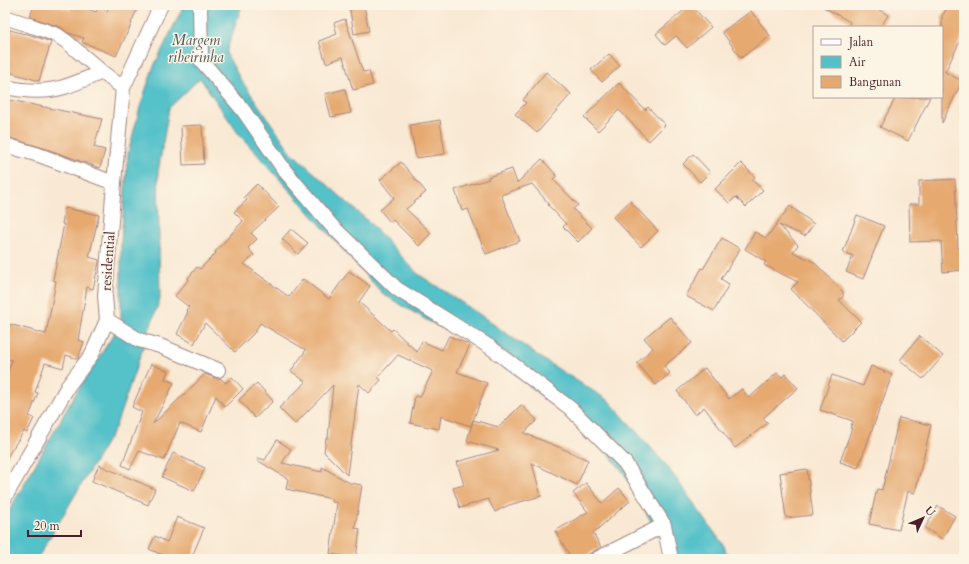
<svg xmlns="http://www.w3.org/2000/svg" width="969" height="564" viewBox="0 0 969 564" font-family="Cardo,serif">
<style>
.water{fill:#54c1c9;stroke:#4f707a}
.building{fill:#e6a970}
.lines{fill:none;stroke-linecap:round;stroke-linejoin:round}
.minor-casing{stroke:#a28480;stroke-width:16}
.minor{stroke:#fff;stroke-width:14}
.labels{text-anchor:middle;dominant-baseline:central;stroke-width:3;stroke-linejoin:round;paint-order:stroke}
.street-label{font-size:14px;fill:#4a1f2b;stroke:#fcf5e5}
.water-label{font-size:15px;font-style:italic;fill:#4e5862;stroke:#fcf5e5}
</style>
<rect width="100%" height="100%" fill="#fcf5e5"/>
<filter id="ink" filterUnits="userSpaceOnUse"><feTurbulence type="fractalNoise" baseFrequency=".025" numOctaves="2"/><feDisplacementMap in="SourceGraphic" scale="8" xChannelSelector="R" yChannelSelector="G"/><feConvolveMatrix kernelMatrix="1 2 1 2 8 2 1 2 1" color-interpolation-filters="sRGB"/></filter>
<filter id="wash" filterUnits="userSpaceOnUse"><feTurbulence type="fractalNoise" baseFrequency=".012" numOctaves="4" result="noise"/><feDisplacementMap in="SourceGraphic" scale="16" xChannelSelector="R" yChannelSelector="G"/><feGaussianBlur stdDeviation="0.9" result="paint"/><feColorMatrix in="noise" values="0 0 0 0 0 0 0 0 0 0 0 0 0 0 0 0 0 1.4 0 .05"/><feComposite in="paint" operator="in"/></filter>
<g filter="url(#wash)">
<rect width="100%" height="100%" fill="#f9e9d4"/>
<path class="water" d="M 184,5 L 242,5 L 226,53 L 239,77 L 291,152 L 369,222 L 418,274 L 476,312 L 544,360 L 609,401 L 667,466 L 724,546 L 728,559 L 672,559 L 624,473 L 598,441 L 480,346 L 430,322 L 383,294 L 238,133 L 200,78 L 169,108 L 158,172 L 160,299 L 115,428 L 37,559 L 5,559 L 5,518 L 76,393 L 121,323 L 121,241 L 128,153 L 140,107 L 153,68 Z"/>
<g id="blocks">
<path class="building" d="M 34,5 L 56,5 L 71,10 L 73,5 L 76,5 L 96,12 L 98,7 L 107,11 L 110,5 L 139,5 L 131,23 L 132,23 L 116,56 L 82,42 L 84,38 L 68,33 L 60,27 L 30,17 Z
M 349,5 L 364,5 L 369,31 L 354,34 Z
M 690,5 L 691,5 L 711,27 L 687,48 L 676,36 L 665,45 L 656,34 Z
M 820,5 L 871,5 L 888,15 L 881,27 L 848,27 L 850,22 Z
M 949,5 L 964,5 L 964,33 L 945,72 L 962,81 L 942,123 L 942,16 Z
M 751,11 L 770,36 L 741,58 L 722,32 Z
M 345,19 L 363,72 L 369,71 L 373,85 L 353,90 L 343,57 L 326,63 L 319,41 L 337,34 L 334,23 Z
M 10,30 L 25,34 L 25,33 L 51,42 L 39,81 L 5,71 L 5,46 Z
M 609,54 L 620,66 L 602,82 L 591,70 Z
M 546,72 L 571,94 L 537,133 L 515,114 L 526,103 L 523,100 Z
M 619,83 L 645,110 L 648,107 L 665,125 L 649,141 L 619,110 L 598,131 L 584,117 Z
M 345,89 L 351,113 L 331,117 L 325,94 Z
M 896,97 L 930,97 L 908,141 L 880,127 Z
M 5,99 L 102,119 L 94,147 L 105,150 L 100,168 L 41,147 L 5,137 Z
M 440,120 L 445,154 L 416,158 L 410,125 Z
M 202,125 L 204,164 L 183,165 L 181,126 Z
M 693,154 L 710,172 L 700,182 L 683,164 Z
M 542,159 L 557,176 L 553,179 L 578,205 L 573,209 L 592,228 L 578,242 L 563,227 L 566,224 L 548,205 L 549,204 L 532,184 L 501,195 L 520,241 L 486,254 L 468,209 L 462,211 L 455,190 L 489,179 L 488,177 L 512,169 L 517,183 Z
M 401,162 L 426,192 L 406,209 L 431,233 L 419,246 L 393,220 L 390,222 L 380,210 L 394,198 L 380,180 Z
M 741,163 L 755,177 L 752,180 L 763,190 L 746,207 L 736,197 L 729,203 L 715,189 Z
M 955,179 L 958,248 L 964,248 L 964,270 L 943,272 L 941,241 L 910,242 L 909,204 L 919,204 L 919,181 Z
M 257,184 L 279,207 L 251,233 L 257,239 L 248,248 L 254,255 L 244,264 L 289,297 L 303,279 L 329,299 L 349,271 L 370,286 L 359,302 L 391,331 L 393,329 L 417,352 L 422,341 L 442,350 L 449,336 L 470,345 L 457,372 L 487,383 L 471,426 L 441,416 L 439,429 L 410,423 L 415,396 L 420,397 L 433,371 L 398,355 L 378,377 L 381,380 L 369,393 L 359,384 L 347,475 L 324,452 L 326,438 L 328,438 L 333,385 L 295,424 L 279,408 L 306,382 L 291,371 L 306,350 L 260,323 L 255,332 L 235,352 L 205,323 L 194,344 L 177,334 L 188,312 L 186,310 L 189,307 L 175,296 L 189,279 L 188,278 L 197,267 L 200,269 L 216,253 L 215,252 L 243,221 L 234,212 L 247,200 L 244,197 Z
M 630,201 L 658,231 L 641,247 L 613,217 Z
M 790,206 L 814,224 L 805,236 L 779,225 L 798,245 L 793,252 L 814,262 L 843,292 L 843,297 L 839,300 L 861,322 L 842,341 L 791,289 L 798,282 L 764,265 L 766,262 L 745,249 L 755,232 L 766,238 Z
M 65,208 L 99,215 L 89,257 L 99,260 L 99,262 L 93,289 L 87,287 L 78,340 L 84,342 L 78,359 L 66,355 L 63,368 L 45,363 L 35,392 L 38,393 L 29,416 L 34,418 L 27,433 L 24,431 L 5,460 L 5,381 L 12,360 L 5,358 L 5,323 L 46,334 L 56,281 L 53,280 L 64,224 L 62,224 Z
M 857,215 L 884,226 L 863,279 L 846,272 L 853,256 L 843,252 Z
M 291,229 L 308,243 L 298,254 L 282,239 Z
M 722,238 L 740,249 L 721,279 L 729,284 L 714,311 L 686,296 L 702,268 L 703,269 Z
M 670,317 L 692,343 L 664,366 L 670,373 L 656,385 L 637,363 L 653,348 L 644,338 Z
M 920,336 L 943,356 L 923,379 L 900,360 Z
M 151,364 L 168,371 L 165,379 L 174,383 L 153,424 L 205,374 L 215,378 L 220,378 L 226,383 L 232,377 L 243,389 L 225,407 L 216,396 L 201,432 L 180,423 L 164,460 L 139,451 L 130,469 L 122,465 L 142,412 L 132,407 Z
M 871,366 L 892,375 L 858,468 L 840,462 L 852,428 L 850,428 L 853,421 L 820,410 L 832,375 L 863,386 Z
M 705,368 L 729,399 L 742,389 L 749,398 L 777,373 L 782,377 L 785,374 L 798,388 L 763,418 L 768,423 L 735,448 L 704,407 L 695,415 L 677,391 Z
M 257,383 L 273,401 L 255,418 L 239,400 Z
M 521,405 L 537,420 L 524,433 L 561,448 L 588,460 L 577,485 L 532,463 L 541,496 L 509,505 L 495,512 L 488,499 L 460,508 L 453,488 L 464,485 L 457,462 L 499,450 L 467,441 L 473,420 L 499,427 Z
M 899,418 L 931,425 L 915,493 L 908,491 L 899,530 L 869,524 L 877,489 L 882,490 Z
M 277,440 L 291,449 L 282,463 L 322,472 L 322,467 L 350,483 L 362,485 L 355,528 L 360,529 L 356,558 L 330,554 L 337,503 L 332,502 L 332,499 L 286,489 L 288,479 L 257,460 L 258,458 L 265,460 Z
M 173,453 L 205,468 L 194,491 L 162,477 Z
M 99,465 L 155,489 L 148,505 L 92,481 Z
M 807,469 L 813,515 L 786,518 L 780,473 Z
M 586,483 L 602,503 L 619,488 L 630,501 L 593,533 L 601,547 L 580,559 L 572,559 L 555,531 L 588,512 L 573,493 Z
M 938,506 L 955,516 L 942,539 L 925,528 Z
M 177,517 L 204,528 L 191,559 L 171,559 L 149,549 L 155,536 L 167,542 Z"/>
</g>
</g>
<g filter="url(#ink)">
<use href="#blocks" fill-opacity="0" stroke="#a28480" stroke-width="1"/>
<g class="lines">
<g class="minor-casing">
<path id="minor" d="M 200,5 L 201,60 L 243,110 L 285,171 L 331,225 L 397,289 L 490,347 L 570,408 L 625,463 L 664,525 L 671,559
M 5,17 L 35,27 L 57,35 L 67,42 L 102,72 L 123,88
M 5,87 C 24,91 45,93 64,87 C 77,83 90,77 102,72
M 5,145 L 39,155 L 114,183
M 107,320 L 139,340 L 160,346 L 218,370
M 5,497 L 68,386 L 92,354 L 107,320 L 105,296 L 114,183 L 123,88 L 161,5
M 597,559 L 664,525"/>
</g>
<use href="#minor" class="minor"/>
</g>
</g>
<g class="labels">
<g class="street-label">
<text transform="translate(108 261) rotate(-86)">residential</text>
</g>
<g class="water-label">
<text x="196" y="40">Margem<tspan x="196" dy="17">ribeirinha</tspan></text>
</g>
</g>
<rect width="969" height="564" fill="none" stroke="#fcf5e5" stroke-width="20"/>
<rect x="813" y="26" width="130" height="72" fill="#fcf5e5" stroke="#b59f9b"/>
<rect x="821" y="39" width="20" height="6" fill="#ffffff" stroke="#b59f9b"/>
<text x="849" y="46" font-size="12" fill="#4a1f2b">Jalan</text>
<rect x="821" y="56" width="20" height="12" fill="#54c1c9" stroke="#b59f9b"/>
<text x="849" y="66" font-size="12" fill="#4a1f2b">Air</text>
<rect x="821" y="76" width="20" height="12" fill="#e6a970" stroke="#b59f9b"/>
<text x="849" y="86" font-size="12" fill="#4a1f2b">Bangunan</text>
<g transform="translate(923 518) rotate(46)" stroke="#fcf5e5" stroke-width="3" paint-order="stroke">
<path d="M0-3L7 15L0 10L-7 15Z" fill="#4a1f2b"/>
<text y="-6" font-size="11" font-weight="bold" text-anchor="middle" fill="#4a1f2b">U</text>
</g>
<path d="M28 530v6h53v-6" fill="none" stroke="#4a1f2b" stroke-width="2"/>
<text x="34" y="530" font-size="12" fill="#4a1f2b" stroke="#fcf5e5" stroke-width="3" paint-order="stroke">20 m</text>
</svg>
